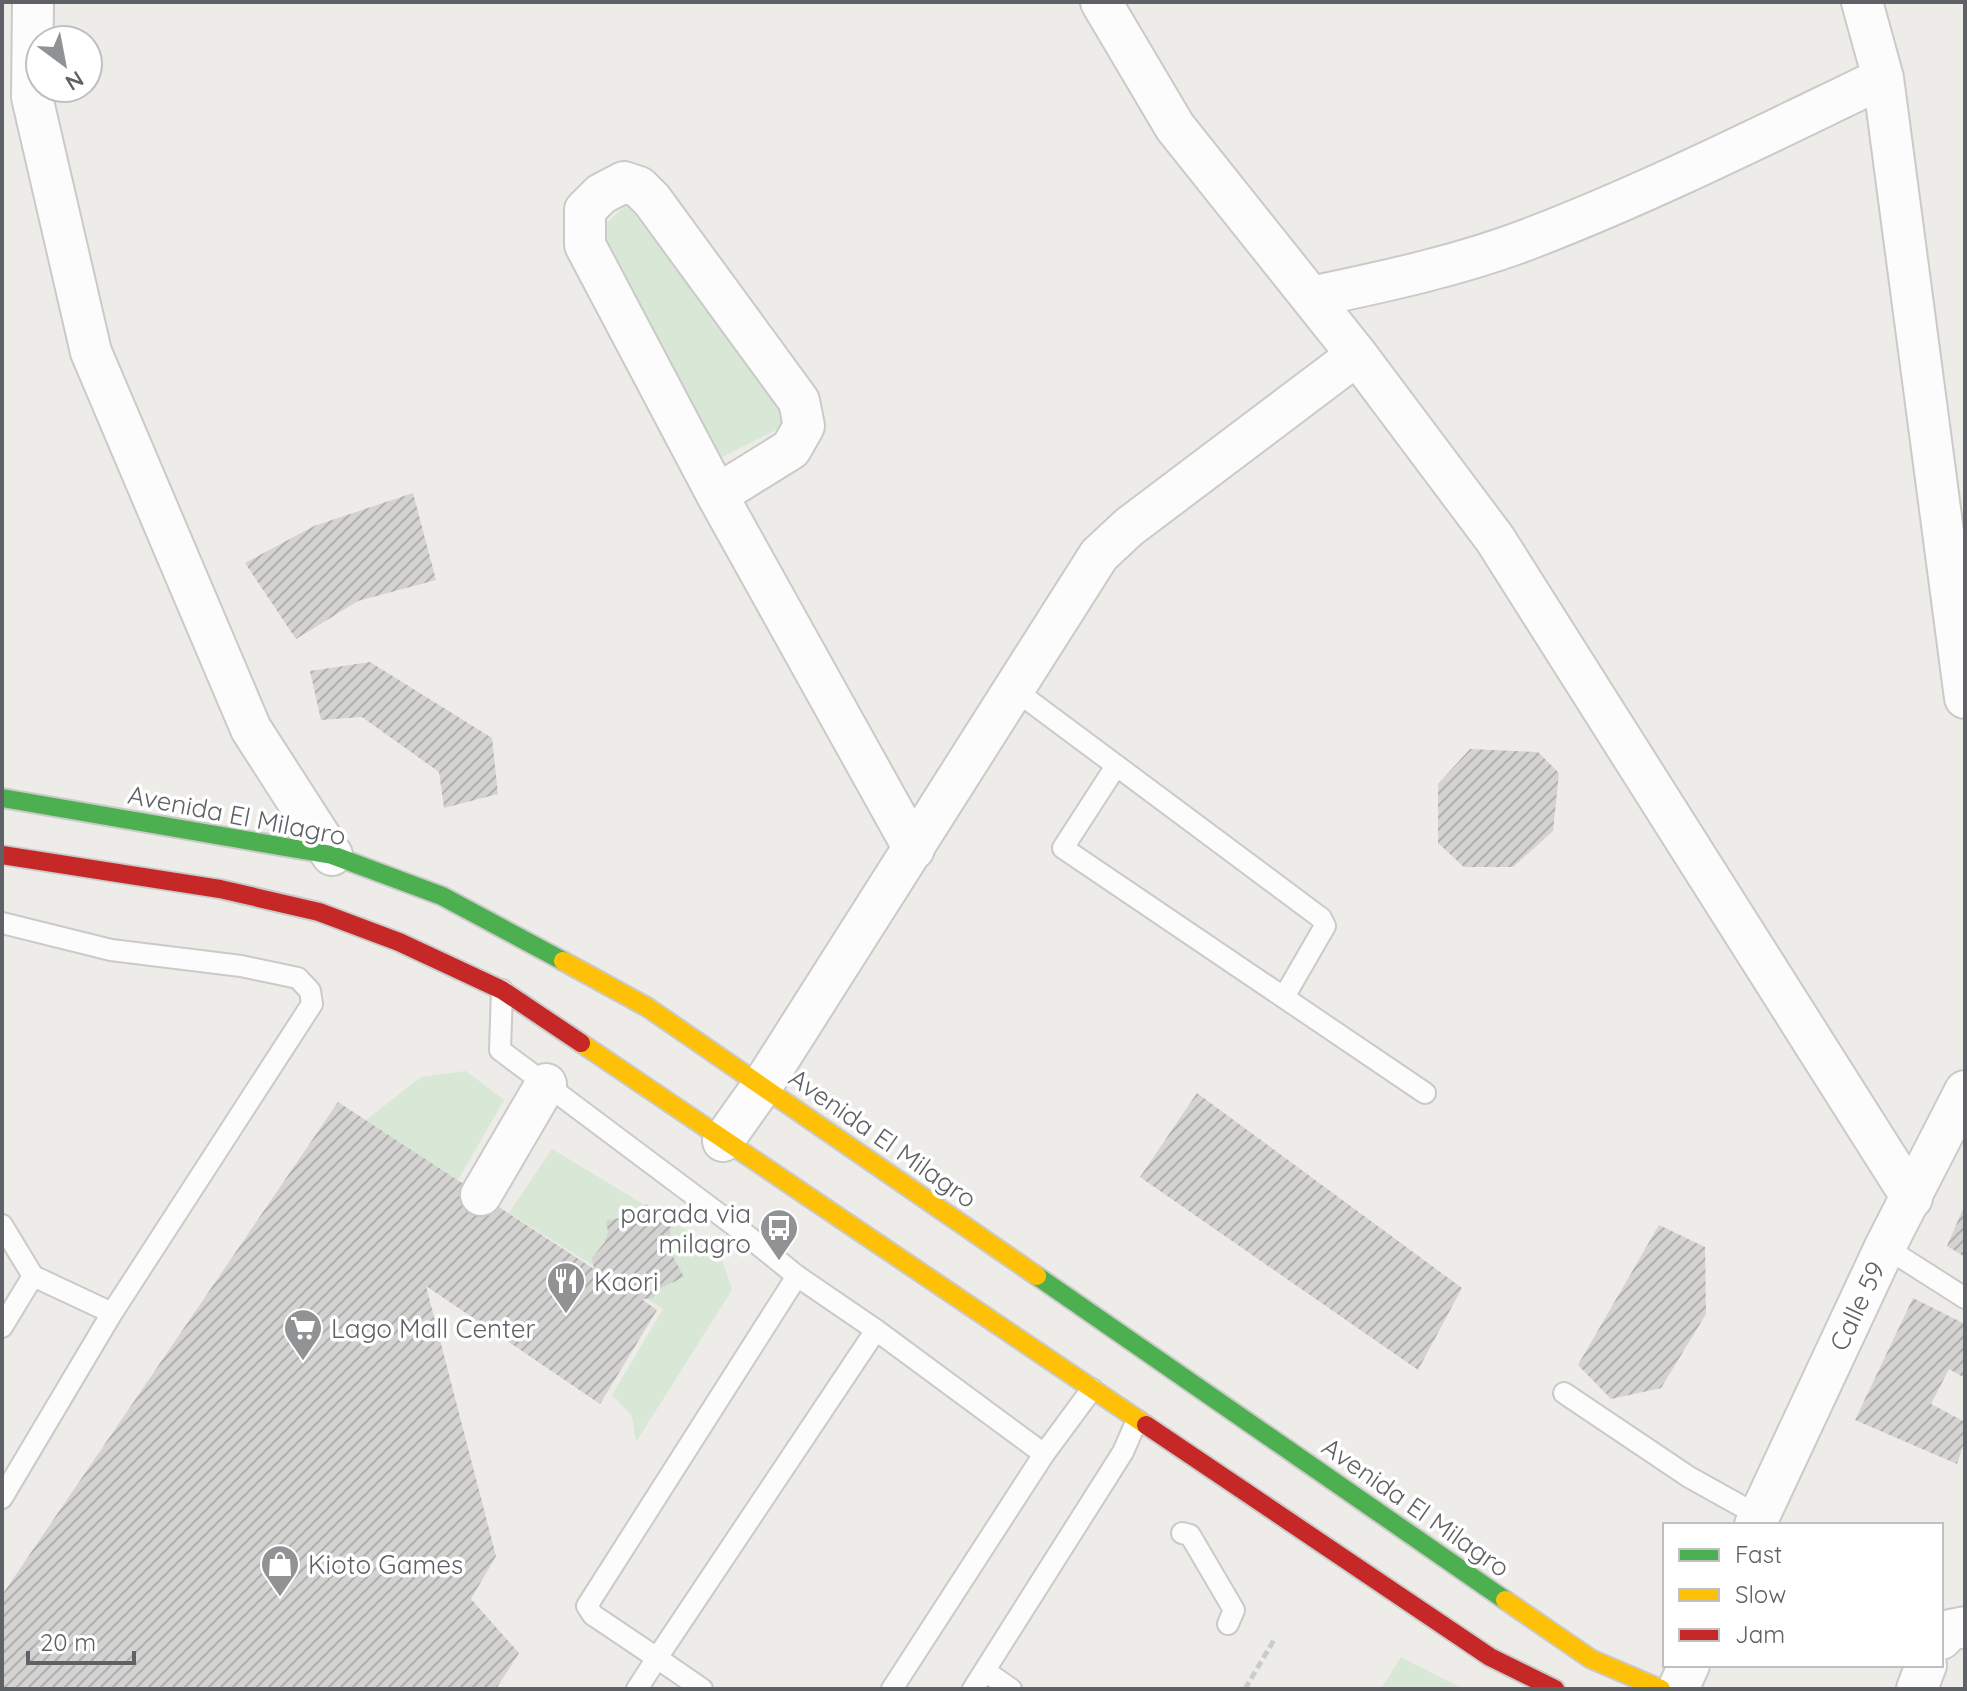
<svg xmlns="http://www.w3.org/2000/svg" width="1967" height="1691" viewBox="0 0 1967 1691" font-family="Quicksand,sans-serif">
<style>
.green{fill:#d8e7d6}
.building{fill:url(#building-hatch)}
.lines{fill:none;stroke-linecap:round;stroke-linejoin:round}
.lane-casing{stroke:#cacac9;stroke-width:24}
.street-casing{stroke:#cacac9;stroke-width:44}
.fast-casing{stroke:#cacac9;stroke-width:22}
.slow-casing{stroke:#cacac9;stroke-width:22}
.jam-casing{stroke:#cacac9;stroke-width:22}
.path{stroke:#cacecb;stroke-width:5;stroke-dasharray:8 4;stroke-linecap:butt}
.lane{stroke:#fcfcfc;stroke-width:20}
.street{stroke:#fcfcfc;stroke-width:40}
.fast{stroke:#4caf50;stroke-width:18}
.slow{stroke:#ffc107;stroke-width:18}
.jam{stroke:#c62828;stroke-width:18}
.labels{text-anchor:middle;dominant-baseline:central;stroke-width:7;stroke-linejoin:round;paint-order:stroke}
.street-label{font-size:26px;fill:#5e6165;stroke:#fff}
.poi-label{font-size:26px;fill:#5e6165;stroke:#fff;text-anchor:start}
</style>
<defs>
<pattern id="building-hatch" width="6" height="6" patternUnits="userSpaceOnUse" patternTransform="scale(2)"><rect width="6" height="6" fill="#d4d3d1"/><path d="M-1 1l2-2M0 6l6-6M5 7l2-2" fill="none" stroke="#afafad"/></pattern>
</defs>
<rect width="100%" height="100%" fill="#edece8"/>
<path class="green" d="M 627,204 L 792,422 L 720,458 L 600,229 Z
M 466,1071 L 504,1100 L 458,1180 L 366,1120 L 421,1077 Z
M 552,1149 L 719,1250 L 732,1290 L 636,1442 L 632,1416 L 612,1395 L 663,1309 L 509,1213 Z
M 1401,1657 L 1463,1689 L 1381,1689 Z"/>
<path class="building" d="M 413,493 L 436,580 L 358,601 L 296,639 L 245,563 L 314,526 Z
M 370,662 L 492,738 L 498,794 L 444,808 L 439,772 L 362,717 L 321,720 L 310,671 Z
M 1470,749 L 1538,752 L 1559,773 L 1553,831 L 1513,867 L 1464,867 L 1438,843 L 1438,784 Z
M 1197,1093 L 1462,1288 L 1418,1370 L 1140,1177 Z
M 338,1102 L 594,1269 L 592,1258 L 605,1242 L 608,1232 L 606,1221 L 628,1216 L 646,1204 L 649,1205 L 651,1216 L 656,1220 L 667,1222 L 671,1226 L 668,1244 L 671,1253 L 684,1277 L 661,1288 L 653,1298 L 643,1299 L 643,1300 L 657,1310 L 600,1404 L 426,1286 L 496,1556 L 471,1599 L 519,1653 L 496,1689 L 2,1689 L 2,1595 Z
M 1965,1204 L 1965,1257 L 1947,1246 Z
M 1659,1225 L 1705,1247 L 1706,1314 L 1661,1388 L 1611,1399 L 1578,1365 Z
M 1913,1298 L 1965,1324 L 1965,1378 L 1949,1369 L 1931,1404 L 1965,1422 L 1965,1439 L 1957,1464 L 1855,1420 Z"/>
<g class="lines">
<g class="lane-casing">
<path id="lane" d="M 1015,690 L 1321,918 L 1325,926 L 1284,997
M 1116,766 L 1063,848 L 1425,1093
M 2,923 L 111,950 L 241,966 L 298,978 L 310,991 L 312,1004 L 112,1313 L 2,1498
M 502,990 L 500,1050 L 739,1229 L 797,1276 L 587,1606 L 593,1615 L 657,1658 L 637,1689
M 2,1225 L 33,1276 L 112,1313
M 1885,1247 L 1965,1298
M 2,1327 L 33,1276
M 876,1330 L 1044,1454
M 1564,1393 L 1689,1477 L 1759,1516
M 1182,1533 L 1190,1535 L 1234,1610 L 1228,1624
M 985,1671 L 1011,1689
M 702,1689 L 657,1658 L 876,1330 L 797,1276
M 892,1689 L 1044,1454 L 1092,1389
M 973,1689 L 1123,1452 L 1137,1420"/>
</g>
<g class="street-casing">
<path id="street" d="M 33,2 L 32,97 L 91,352 L 251,729 L 332,855
M 1101,2 L 1175,127 L 1357,355 L 1495,539 L 1912,1198
M 1862,2 L 1883,78 L 1965,698
M 1311,297 C 1387,281 1462,265 1534,237 C 1653,191 1768,133 1883,78
M 717,495 L 791,449 L 804,426 L 799,401 L 652,200 L 639,187 L 624,182 L 601,194 L 585,210 L 585,245 L 717,495 L 914,849
M 723,1141 L 762,1086 L 1099,555 L 1129,527 L 1357,355
M 481,1195 L 546,1084
M 1755,1525 L 1885,1247 L 1965,1091
M 1941,1639 L 1950,1630 L 1965,1627
M 1678,1689 L 1689,1665
M 1917,1689 L 1926,1665"/>
</g>
<g class="fast-casing">
<path id="fast" d="M 2,798 L 332,855 L 442,896 L 563,961
M 1037,1276 L 1505,1600"/>
</g>
<g class="slow-casing">
<path id="slow" d="M 563,961 L 647,1007 L 1037,1276
M 581,1043 L 1146,1425
M 1505,1600 L 1591,1659 L 1661,1689"/>
</g>
<g class="jam-casing">
<path id="jam" d="M 2,855 L 220,889 L 319,912 L 399,942 L 502,990 L 581,1043
M 1146,1425 L 1490,1657 L 1555,1689"/>
</g>
<path class="path" d="M 1245,1689 L 1274,1640"/>
<use href="#lane" class="lane"/>
<use href="#street" class="street"/>
<use href="#fast" class="fast"/>
<use href="#slow" class="slow"/>
<use href="#jam" class="jam"/>
</g>
<defs>
<g id="bus-pin" transform="scale(2)"><path d="M0 17L-7.5 6A9.5 9.5 0 1 1 7.5 6Z" fill="#909293" stroke="#fff"/><path d="M-5-6H5V4H4V6H2V4H-2V6H-4V4H-5ZM-3.5-4V0h7V-4ZM-3.5 1.2v1.5H-2V1.2ZM2 1.2v1.5H3.5V1.2Z" fill="#fff"/></g>
<g id="restaurant-pin" transform="scale(2)"><path d="M0 17L-7.5 6A9.5 9.5 0 1 1 7.5 6Z" fill="#909293" stroke="#fff"/><path d="M-5-6h1v4h1v-4h1v4h1v-4h1v5L-1.5 .5V6h-2V.5L-5-1ZM5-6V6H3V1.5H1.5Q1.5-4 5-6Z" fill="#fff"/></g>
<g id="supermarket-pin" transform="scale(2)"><path d="M0 17L-7.5 6A9.5 9.5 0 1 1 7.5 6Z" fill="#909293" stroke="#fff"/><path d="M-6-5.5h2.5l.6 2H6L4.5 2H-2.5L-4.4-4H-6ZM-1.5 3.2a1.3 1.3 0 1 0 .1 0ZM3 3.2a1.3 1.3 0 1 0 .1 0Z" fill="#fff"/></g>
<g id="shop-pin" transform="scale(2)"><path d="M0 17L-7.5 6A9.5 9.5 0 1 1 7.5 6Z" fill="#909293" stroke="#fff"/><path d="M-5-2.5h2.3a2.7 3.5 0 0 1 5.4 0H5L5.5 6h-11ZM-1.5-2.5h3a1.5 2.3 0 0 0-3 0Z" fill="#fff"/></g>
</defs>
<g fill-rule="evenodd">
<use href="#bus-pin" x="779" y="1228"/>
<use href="#restaurant-pin" x="566" y="1281"/>
<use href="#supermarket-pin" x="303" y="1328"/>
<use href="#shop-pin" x="280" y="1564"/>
</g>
<g class="labels">
<g class="street-label">
<text transform="translate(237 815) rotate(11)">Avenida El Milagro</text>
<text transform="translate(883 1138) rotate(35)">Avenida El Milagro</text>
<text transform="translate(1857 1306) rotate(-65)">Calle 59</text>
<text transform="translate(1416 1507) rotate(35)">Avenida El Milagro</text>
</g>
<g class="poi-label">
<text x="751" y="1213" text-anchor="end">parada via<tspan x="751" dy="30">milagro</tspan></text>
<text x="594" y="1281">Kaori</text>
<text x="331" y="1328">Lago Mall Center</text>
<text x="308" y="1564">Kioto Games</text>
</g>
</g>
<rect width="1967" height="1691" fill="none" stroke="#5e6165" stroke-width="8"/>
<rect x="1663" y="1523" width="280" height="144" fill="#ffffff" stroke="#bfc0c1" stroke-width="2"/>
<rect x="1679" y="1549" width="40" height="12" fill="#4caf50" stroke="#bfc0c1" stroke-width="2"/>
<text x="1735" y="1563" font-size="24" fill="#5e6165">Fast</text>
<rect x="1679" y="1589" width="40" height="12" fill="#ffc107" stroke="#bfc0c1" stroke-width="2"/>
<text x="1735" y="1603" font-size="24" fill="#5e6165">Slow</text>
<rect x="1679" y="1629" width="40" height="12" fill="#c62828" stroke="#bfc0c1" stroke-width="2"/>
<text x="1735" y="1643" font-size="24" fill="#5e6165">Jam</text>
<g transform="translate(64 64) rotate(148)"><circle r="38" fill="#ffffff" stroke="#bfc0c1" stroke-width="2"/>
<path d="M0-6L14 30L0 20L-14 30Z" fill="#909293"/>
<text y="-12" font-size="22" font-weight="bold" text-anchor="middle" fill="#5e6165">N</text>
</g>
<path d="M28 1651v12h106v-12" fill="none" stroke="#5e6165" stroke-width="4"/>
<text x="40" y="1651" font-size="24" fill="#5e6165" stroke="#ffffff" stroke-width="6" paint-order="stroke">20 m</text>
</svg>
